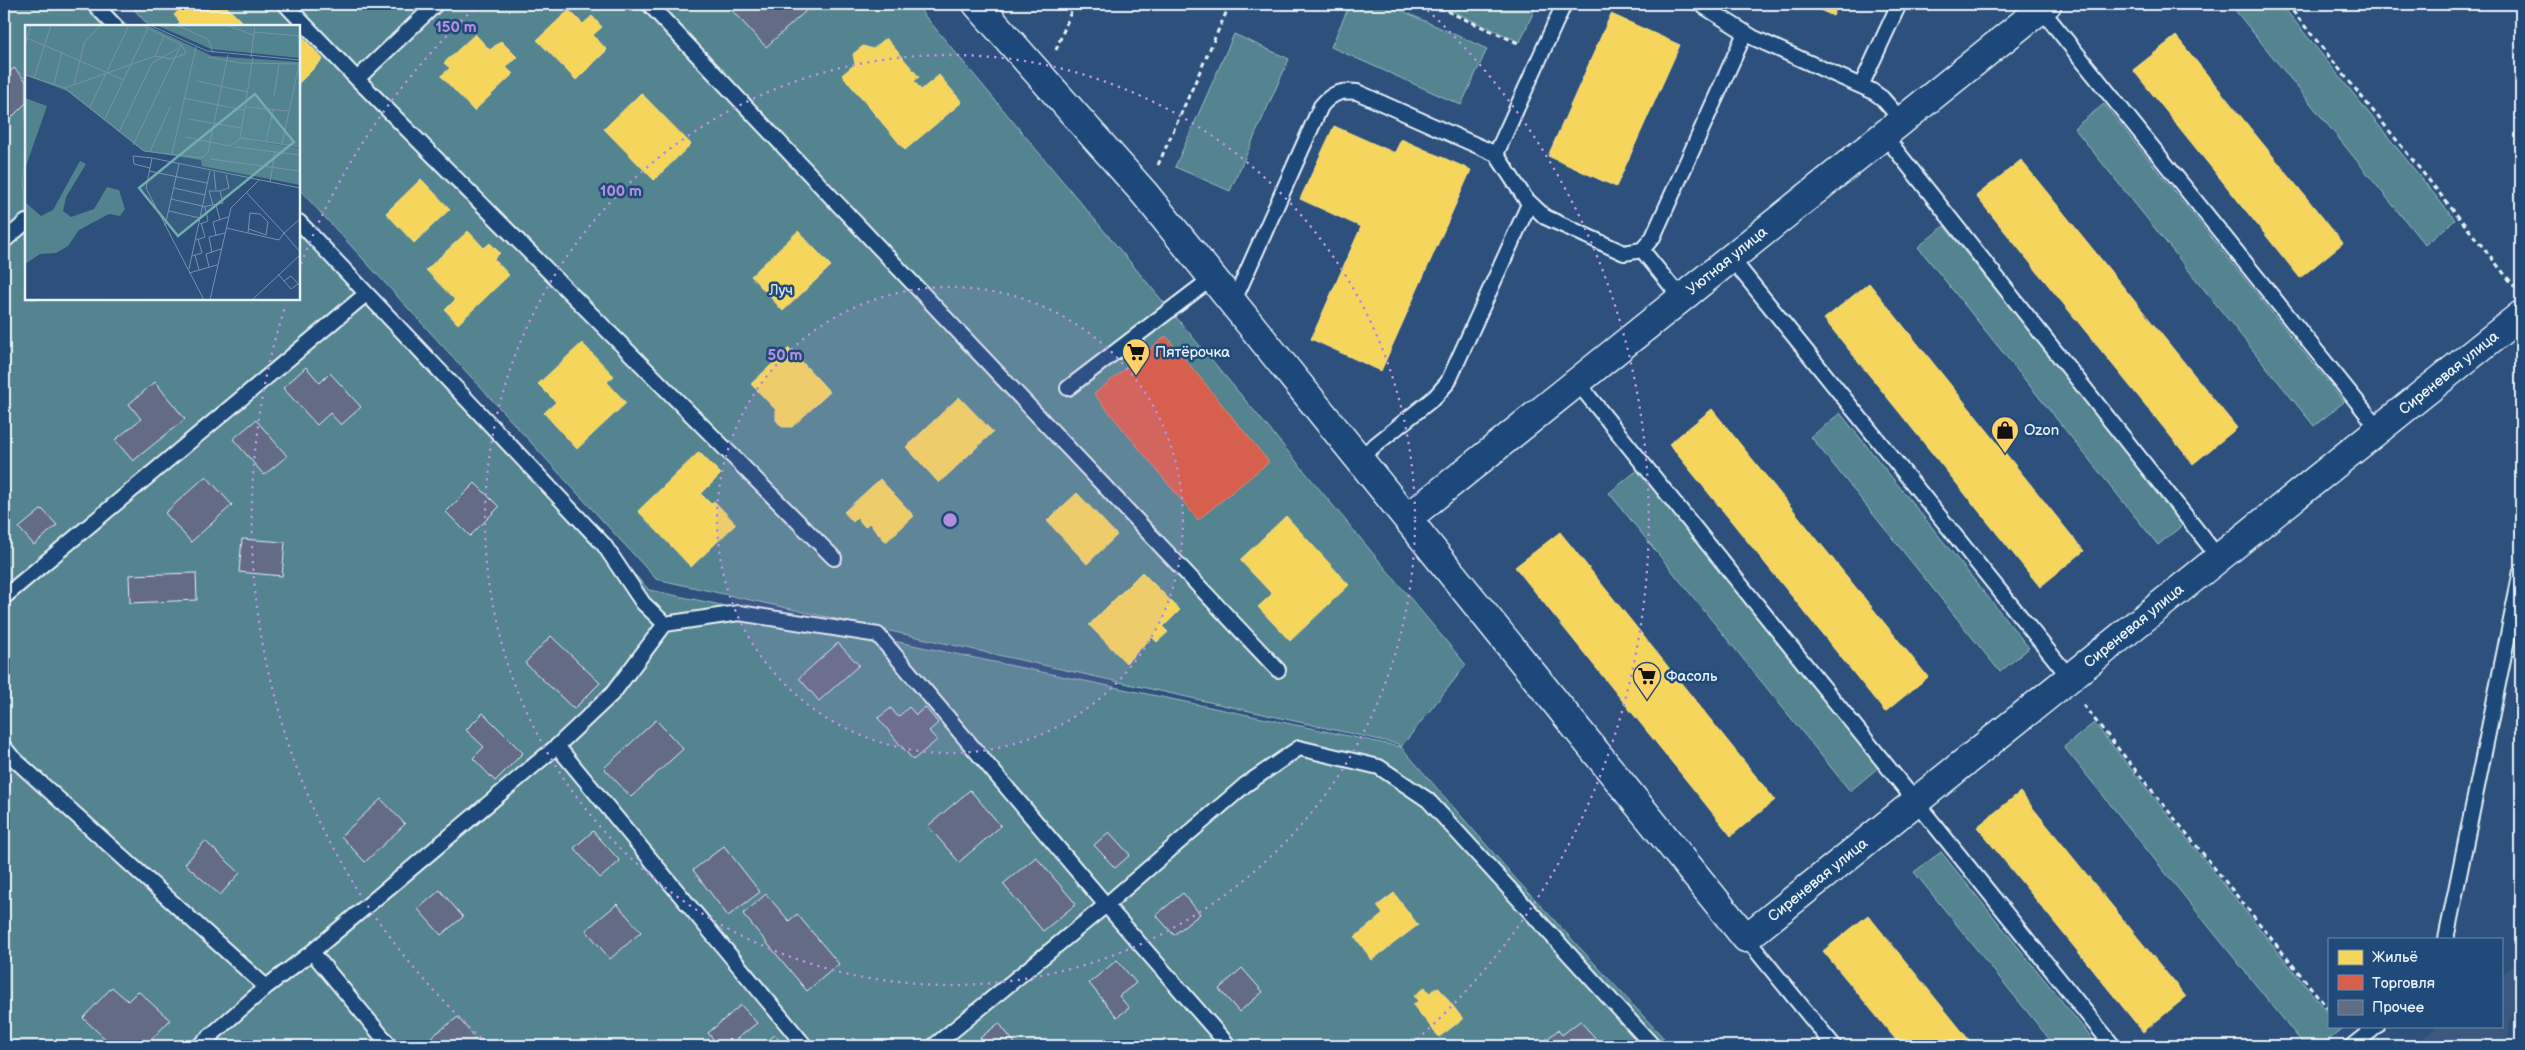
<svg xmlns="http://www.w3.org/2000/svg" width="2525" height="1050" viewBox="0 0 2525 1050" font-family="'Balsamiq Sans',sans-serif">
<style>
.built{fill:#3d597e}
.green{fill:#52848f;stroke:#9dbac4}
.homes{fill:#f6d55c;stroke:#f2dd8b}
.shops{fill:#d6604d;stroke:#db8c80}
.building{fill:#636c84;stroke:#e8f1f8}
.lines{fill:none;stroke-linecap:round;stroke-linejoin:round}
.service-casing{stroke:#e8f1f8;stroke-width:18}
.minor-casing{stroke:#e8f1f8;stroke-width:31}
.path{stroke:#e8f1f8;stroke-width:3;stroke-dasharray:5 4;stroke-linecap:butt}
.service{stroke:#1f4a7a;stroke-width:14}
.minor{stroke:#1f4a7a;stroke-width:28}
.ring{fill:none;stroke:#b28edc;stroke-width:2.5;stroke-dasharray:2.5 5}
.labels{text-anchor:middle;dominant-baseline:central;stroke-width:5;stroke-linejoin:round;paint-order:stroke}
.street-label{font-size:15px;fill:#e8f1f8;stroke:#1f4a7a}
.park-label{font-size:15px;fill:#d2e1e8;stroke:#1f4a7a}
.poi-label{font-size:15px;fill:#e8f1f8;stroke:#1f4a7a;text-anchor:start}
.inset-road{fill:none;stroke:#7891ae;stroke-width:1}
.view{fill:#71adac;fill-opacity:0.15;stroke:#71adac;stroke-width:2.5}
.inset-edge{fill:none;stroke:#e8f1f8;stroke-width:2.5}
.centre{fill:#b28edc;stroke:#1f4a7a;stroke-width:2.5}
.ring-label{font-size:15px;text-anchor:middle;font-weight:bold;fill:#b28edc;stroke:#1f4a7a;stroke-width:5;stroke-linejoin:round;paint-order:stroke}
</style>
<rect width="100%" height="100%" fill="#2d517c"/>
<filter id="ink" filterUnits="userSpaceOnUse"><feTurbulence type="fractalNoise" baseFrequency=".02" numOctaves="2"/><feDisplacementMap in="SourceGraphic" scale="10" xChannelSelector="R" yChannelSelector="G"/><feConvolveMatrix kernelMatrix="1 2 1 2 8 2 1 2 1" color-interpolation-filters="sRGB"/></filter>
<g filter="url(#ink)">
<path class="built" d="M 2521,959 L 2506,1046 L 2413,1046 L 2438,1026 L 2501,1026 L 2501,975 Z"/>
<path class="green" d="M 4,4 L 106,4 L 127,26 L 26,26 L 26,299 L 299,299 L 299,212 L 649,590 L 1401,747 L 1516,879 L 1671,1046 L 4,1046 Z
M 129,4 L 915,4 L 1466,665 L 1401,747 L 1398,744 L 656,579 L 299,189 L 299,26 L 149,26 Z
M 1350,4 L 1387,4 L 1487,49 L 1461,105 L 1331,47 Z
M 1436,4 L 1537,4 L 1520,42 Z
M 2230,4 L 2281,4 L 2455,220 L 2425,245 Z
M 1234,34 L 1289,59 L 1230,191 L 1175,167 Z
M 2104,104 L 2344,402 L 2314,426 L 2074,128 Z
M 1944,226 L 2184,524 L 2158,545 L 1918,247 Z
M 1840,413 L 2029,648 L 2000,672 L 1811,437 Z
M 1639,469 L 1879,767 L 1850,791 L 1609,493 Z
M 2094,723 L 2329,1015 L 2329,1026 L 2338,1026 L 2341,1030 L 2321,1046 L 2305,1046 L 2064,747 Z
M 1941,852 L 2098,1046 L 2055,1046 L 1914,872 Z"/>
<path class="homes" d="M 186,4 L 224,4 L 241,21 L 236,26 L 176,26 L 180,22 L 174,15 Z
M 1807,4 L 1838,4 L 1833,16 Z
M 569,10 L 583,24 L 592,16 L 602,27 L 593,35 L 607,50 L 576,80 L 537,40 Z
M 1611,14 L 1680,45 L 1616,187 L 1548,156 Z
M 299,33 L 323,59 L 299,83 Z
M 475,34 L 490,50 L 501,41 L 517,57 L 506,67 L 513,74 L 474,111 L 441,76 L 450,68 L 444,63 Z
M 2176,36 L 2343,243 L 2300,278 L 2133,70 Z
M 886,38 L 919,77 L 914,81 L 921,90 L 939,75 L 962,102 L 905,150 L 842,75 L 855,64 L 853,54 L 863,46 L 873,49 Z
M 641,93 L 691,144 L 654,180 L 604,129 Z
M 1334,126 L 1395,153 L 1401,139 L 1471,170 L 1381,371 L 1311,339 L 1361,227 L 1300,199 Z
M 2021,160 L 2237,428 L 2193,464 L 1976,196 Z
M 421,179 L 450,209 L 414,243 L 386,213 Z
M 468,231 L 484,248 L 490,243 L 500,253 L 494,259 L 509,275 L 458,324 L 445,310 L 455,300 L 426,270 Z
M 798,231 L 831,266 L 783,311 L 751,276 Z
M 1869,283 L 2084,551 L 2040,587 L 1824,319 Z
M 582,343 L 614,376 L 607,382 L 626,403 L 577,449 L 544,413 L 556,402 L 538,384 Z
M 789,348 L 830,392 L 792,427 L 782,427 L 776,420 L 776,410 L 751,384 Z
M 959,397 L 993,432 L 939,483 L 906,447 Z
M 1712,409 L 1928,677 L 1885,712 L 1669,444 Z
M 699,452 L 721,474 L 701,494 L 711,504 L 714,501 L 736,524 L 691,567 L 638,511 Z
M 880,479 L 914,516 L 886,542 L 869,523 L 865,527 L 857,518 L 853,522 L 844,512 Z
M 1077,493 L 1117,535 L 1087,564 L 1047,521 Z
M 1286,516 L 1349,585 L 1290,641 L 1258,607 L 1272,594 L 1240,560 Z
M 1560,532 L 1775,800 L 1731,836 L 1515,567 Z
M 1142,572 L 1180,610 L 1163,627 L 1168,632 L 1157,642 L 1152,637 L 1126,663 L 1089,625 Z
M 2020,792 L 2186,997 L 2143,1032 L 1977,827 Z
M 1394,893 L 1418,925 L 1372,960 L 1355,937 L 1383,914 L 1377,906 Z
M 1868,915 L 1974,1046 L 1901,1046 L 1823,951 Z
M 1425,987 L 1429,993 L 1438,987 L 1463,1019 L 1439,1037 L 1413,1005 L 1418,1001 L 1414,996 Z"/>
<path class="shops" d="M 1166,336 L 1269,462 L 1198,520 L 1094,394 Z"/>
<path class="building" d="M 726,4 L 804,4 L 809,8 L 766,47 Z
M 14,68 L 26,81 L 26,103 L 9,120 L 4,115 L 4,78 Z
M 306,367 L 320,383 L 330,373 L 361,407 L 341,425 L 330,413 L 317,425 L 283,388 Z
M 155,382 L 185,419 L 133,461 L 115,440 L 141,419 L 129,404 Z
M 256,420 L 287,456 L 264,475 L 233,439 Z
M 206,476 L 232,505 L 191,542 L 165,513 Z
M 475,483 L 499,507 L 470,536 L 446,512 Z
M 42,509 L 57,525 L 34,545 L 19,528 Z
M 242,539 L 285,542 L 282,576 L 239,572 Z
M 196,573 L 197,600 L 130,603 L 129,575 Z
M 551,636 L 600,683 L 574,709 L 525,663 Z
M 838,643 L 859,665 L 819,701 L 799,678 Z
M 909,707 L 916,715 L 925,707 L 938,723 L 929,731 L 937,740 L 913,760 L 878,718 L 891,708 L 898,717 Z
M 483,713 L 523,753 L 495,781 L 473,758 L 484,747 L 466,730 Z
M 656,720 L 683,749 L 631,797 L 604,768 Z
M 970,790 L 1001,826 L 959,862 L 928,826 Z
M 381,799 L 405,824 L 365,862 L 341,836 Z
M 593,831 L 620,861 L 600,878 L 574,848 Z
M 1109,832 L 1130,855 L 1115,868 L 1094,845 Z
M 205,841 L 240,873 L 220,895 L 185,864 Z
M 724,846 L 760,892 L 728,916 L 693,870 Z
M 1036,857 L 1076,904 L 1043,931 L 1003,884 Z
M 440,890 L 463,917 L 441,935 L 418,909 Z
M 1183,893 L 1200,914 L 1174,935 L 1156,915 Z
M 766,894 L 789,921 L 797,914 L 839,964 L 807,991 L 743,914 Z
M 617,904 L 641,932 L 610,959 L 586,930 Z
M 1117,960 L 1136,983 L 1119,996 L 1129,1008 L 1117,1017 L 1089,983 Z
M 1242,968 L 1263,992 L 1239,1012 L 1219,989 Z
M 112,987 L 128,1001 L 138,991 L 170,1020 L 145,1046 L 113,1046 L 83,1018 Z
M 741,1005 L 757,1023 L 728,1046 L 719,1046 L 708,1033 Z
M 458,1017 L 481,1046 L 436,1046 L 430,1038 Z
M 1580,1021 L 1599,1042 L 1593,1046 L 1551,1046 L 1546,1040 L 1558,1030 L 1562,1035 Z
M 999,1023 L 1017,1046 L 987,1046 L 980,1038 Z
M 775,1035 L 784,1046 L 761,1046 Z
M 854,1038 L 861,1046 L 843,1046 Z"/>
<g class="lines">
<g class="service-casing">
<path id="service" d="M 94,4 L 115,26
M 285,4 L 357,79 L 834,558
M 649,4 L 1278,670
M 1564,4 L 1496,154 L 1525,198 L 1545,217 L 1624,253 L 1642,250 L 1653,237 L 1745,33
M 1700,4 L 1754,38 L 1872,91 L 1882,98 L 1902,121
M 2041,9 L 2379,429
M 357,79 L 436,4
M 1861,86 L 1899,4
M 1884,135 L 2219,558
M 4,241 L 26,222
M 1642,250 L 1681,298
M 1731,258 L 2070,678
M 1233,303 L 1321,106 C 1332,93 1341,90 1357,92 L 1496,154
M 1577,382 L 2113,1046
M 1068,388 L 1212,278
M 1359,458 L 1435,397 L 1448,382 L 1529,204
M 4,597 L 366,294
M 665,624 L 739,613 L 878,635 L 1106,905 L 1229,1046
M 557,746 L 805,1046
M 4,747 L 12,757 L 266,987
M 1746,938 L 1834,1046
M 2446,939 L 2521,571
M 312,952 L 390,1046
M 199,1046 L 266,987 L 312,952 L 557,746 L 613,693 L 665,624 L 643,603 L 604,545 L 299,222
M 934,1046 L 1106,905 L 1245,785 L 1299,748 L 1379,767 L 1428,800 L 1653,1046
M 2352,1046 L 2377,1026"/>
</g>
<g class="minor-casing">
<path id="minor" d="M 977,4 L 1145,194 L 1746,938 L 2521,315
M 1408,518 L 2047,4"/>
</g>
<path class="path" d="M 1431,4 L 1520,44
M 2287,4 L 2515,287
M 1056,50 L 1074,4
M 1158,165 L 1230,4
M 2083,705 L 2329,1010"/>
<use href="#service" class="service"/>
<use href="#minor" class="minor"/>
</g>
</g>
<circle cx="950" cy="520" r="233" fill="#b28edc" fill-opacity=".12"/>
<g class="ring">
<circle cx="950" cy="520" r="233"/>
<circle cx="950" cy="520" r="465"/>
<path d="M487 1043A698 698 0 0 1 286 304M301 264A698 698 0 0 1 478 5M1422 5A698 698 0 0 1 1413 1043"/>
</g>
<defs>
<g id="supermarket-pin" transform="scale(1.4375)"><path d="M0 17L-7.5 6A9.5 9.5 0 1 1 7.5 6Z" fill="#ffd166" stroke="#1f4a7a"/><path d="M-6-5.5h2.5l.6 2H6L4.5 2H-2.5L-4.4-4H-6ZM-1.5 3.2a1.3 1.3 0 1 0 .1 0ZM3 3.2a1.3 1.3 0 1 0 .1 0Z" fill="#111"/></g>
<g id="shop-pin" transform="scale(1.4375)"><path d="M0 17L-7.5 6A9.5 9.5 0 1 1 7.5 6Z" fill="#ffd166" stroke="#1f4a7a"/><path d="M-5-2.5h2.3a2.7 3.5 0 0 1 5.4 0H5L5.5 6h-11ZM-1.5-2.5h3a1.5 2.3 0 0 0-3 0Z" fill="#111"/></g>
</defs>
<g fill-rule="evenodd">
<use href="#supermarket-pin" x="1136" y="352"/>
<use href="#shop-pin" x="2005" y="430"/>
<use href="#supermarket-pin" x="1647" y="676"/>
</g>
<g class="labels">
<g class="street-label">
<text transform="translate(1727 261) rotate(-39)">Уютная улица</text>
<text transform="translate(2449 373) rotate(-39)">Сиреневая улица</text>
<text transform="translate(2134 626) rotate(-39)">Сиреневая улица</text>
<text transform="translate(1818 880) rotate(-39)">Сиреневая улица</text>
</g>
<g class="park-label">
<text x="781" y="290">Луч</text>
</g>
<g class="poi-label">
<text x="1155" y="352">Пятёрочка</text>
<text x="2024" y="430">Ozon</text>
<text x="1666" y="676">Фасоль</text>
</g>
</g>
<g transform="translate(25 25)">
<rect width="275" height="275" fill="#2d517c"/>
<path d="M 0,0 L 122,0 L 187,31 L 275,37 L 275,122 L 223,115 L 275,123 L 275,160 L 177,141 L 176,135 L 118,126 L 42,66 L 0,50 ZM 131,0 L 275,0 L 275,33 L 186,24 ZM 0,73 L 22,81 L 0,144 ZM 55,136 L 61,139 L 41,172 L 38,186 L 46,192 L 69,184 L 82,162 L 94,165 L 100,184 L 95,191 L 84,189 L 54,205 L 43,221 L 31,228 L 15,229 L 0,239 L 0,177 L 16,191 L 28,185 Z" fill="#52848f"/>
<path class="inset-road" d="M 125,0 L 182,26 L 275,35M 151,0 L 183,14 L 188,28M 202,0 L 228,10M 229,7 L 275,11M 2,13 L 99,55M 0,20 L 6,0M 130,31 L 139,11M 183,32 L 215,38 L 274,39M 226,32 L 230,0M 228,32 L 215,113 L 275,122M 0,50 L 40,63 L 130,31 L 145,34 L 161,29 L 157,20 L 117,0M 9,53 L 26,0M 172,56 L 222,67M 29,59 L 37,27M 49,60 L 59,18 L 76,0M 40,63 L 119,126 L 177,133 L 183,127 L 203,30M 249,71 L 254,39M 158,73 L 219,85M 65,82 L 104,0M 220,82 L 264,86M 80,94 L 123,3M 164,94 L 216,103M 94,107 L 127,38 L 152,24M 160,112 L 205,121 L 215,114M 241,117 L 248,85M 257,119 L 275,35M 108,120 L 156,20M 210,122 L 275,130M 125,127 L 145,82M 147,129 L 171,22M 185,134 L 275,146M 125,143 L 109,139 L 108,131 L 127,133M 124,146 L 182,158M 189,147 L 191,165M 245,157 L 250,127M 149,163 L 180,170M 195,166 L 204,163 L 201,150M 221,167 L 259,208 L 275,194M 146,174 L 177,181M 191,180 L 195,195M 177,182 L 188,180 L 184,166 L 195,166 L 198,178 L 188,180M 144,186 L 175,193M 175,199 L 183,196 L 180,182M 140,201 L 154,139M 201,203 L 254,215 L 259,208 L 275,227M 223,208 L 225,188 L 235,189 L 243,197 L 241,210 L 224,204M 191,210 L 188,197 L 203,192M 171,215 L 180,212 L 176,198M 187,227 L 184,212 L 200,208M 170,230 L 174,245M 167,231 L 177,228 L 173,214M 184,242 L 181,229 L 196,224M 164,244 L 185,146M 164,248 L 192,240M 253,249 L 259,256 L 266,251 L 275,261M 259,256 L 266,264 L 273,259M 179,275 L 121,163 L 127,133 L 275,163M 185,275 L 206,183 L 234,155M 227,275 L 275,230"/>
<path class="view" d="M 230,69 L 269,117 L 153,211 L 114,163 Z"/>
<rect width="275" height="275" class="inset-edge"/>
</g>
<circle cx="950" cy="520" r="8" class="centre"/>
<g class="ring-label">
<text x="456" y="32">150 m</text>
<text x="621" y="196">100 m</text>
<text x="785" y="360">50 m</text>
</g>
<rect width="2525" height="1050" fill="none" stroke="#1f4a7a" stroke-width="20"/>
<rect x="10" y="10" width="2505" height="1030" fill="none" stroke="#e8f1f8" stroke-width="2" filter="url(#ink)"/>
<rect x="2328" y="938" width="175" height="90" fill="#1f4a7a" stroke="#6f8dac"/>
<rect x="2338" y="950" width="25" height="15" fill="#f6d55c" stroke="#6f8dac"/>
<text x="2372" y="962" font-size="15" fill="#e8f1f8">Жильё</text>
<rect x="2338" y="975" width="25" height="15" fill="#d6604d" stroke="#6f8dac"/>
<text x="2372" y="988" font-size="15" fill="#e8f1f8">Торговля</text>
<rect x="2338" y="1000" width="25" height="15" fill="#636c84" stroke="#6f8dac"/>
<text x="2372" y="1012" font-size="15" fill="#e8f1f8">Прочее</text>
</svg>
